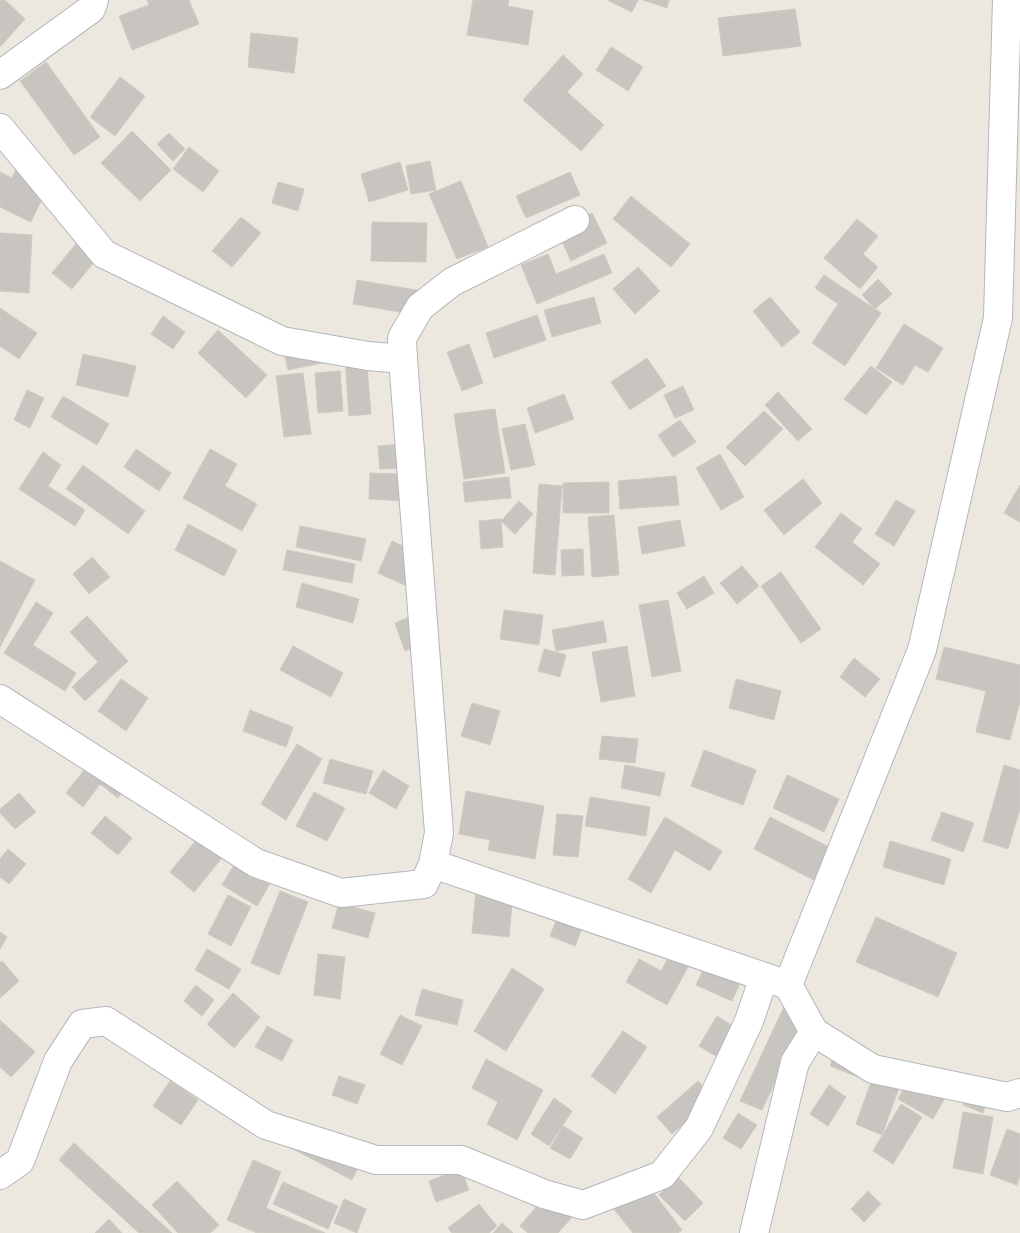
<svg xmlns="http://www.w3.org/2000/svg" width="1020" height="1233" viewBox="0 0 1020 1233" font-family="Manrope,sans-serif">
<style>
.building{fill:#c8c5c0;stroke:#d0c9bf}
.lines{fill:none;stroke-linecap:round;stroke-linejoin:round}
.minor-casing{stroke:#b3b7bb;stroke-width:30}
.minor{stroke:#fff;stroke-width:28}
</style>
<rect width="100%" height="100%" fill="#ece8e0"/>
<path class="building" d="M 0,0 L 5,0 L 25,19 L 0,47 Z
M 147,0 L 189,0 L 199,24 L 132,50 L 119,16 L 149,5 Z
M 473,0 L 509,0 L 508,6 L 533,11 L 528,45 L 467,35 Z
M 607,0 L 638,0 L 632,12 Z
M 643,0 L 669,0 L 667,8 Z
M 795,9 L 801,46 L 723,56 L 718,18 Z
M 251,33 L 298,38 L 294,73 L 248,67 Z
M 611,47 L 643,67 L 628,91 L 596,70 Z
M 563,55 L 583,74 L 567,92 L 604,125 L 581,151 L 523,100 Z
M 46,62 L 100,137 L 74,155 L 20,81 Z
M 120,77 L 145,96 L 115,136 L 90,117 Z
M 132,131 L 171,170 L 140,201 L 101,163 Z
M 169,133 L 185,149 L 173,161 L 157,144 Z
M 189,147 L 219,171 L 203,192 L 173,169 Z
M 430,161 L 436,190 L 411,194 L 406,166 Z
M 19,162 L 52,178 L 31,222 L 0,207 L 0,172 L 12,178 Z
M 400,162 L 408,190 L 369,202 L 361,174 Z
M 570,172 L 580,195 L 526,218 L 516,196 Z
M 461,181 L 488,247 L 457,259 L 429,194 Z
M 278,182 L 304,189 L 298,211 L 272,203 Z
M 631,196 L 690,244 L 671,267 L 613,219 Z
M 592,213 L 607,243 L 571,261 L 557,230 Z
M 241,217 L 261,233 L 232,267 L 212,251 Z
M 857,219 L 878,236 L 863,254 L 878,267 L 860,289 L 824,258 Z
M 372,222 L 427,223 L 426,262 L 371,261 Z
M 0,233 L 32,235 L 29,293 L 0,291 Z
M 79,240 L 99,256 L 72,289 L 52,273 Z
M 548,254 L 556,274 L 604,254 L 612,273 L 537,304 L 521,265 Z
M 638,267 L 660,291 L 635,314 L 613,289 Z
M 824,275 L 881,313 L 845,366 L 812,343 L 838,304 L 815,288 Z
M 878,279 L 892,294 L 875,309 L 862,295 Z
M 357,280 L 422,291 L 418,315 L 353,304 Z
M 594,297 L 601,323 L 552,337 L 544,310 Z
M 770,297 L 800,332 L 782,347 L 753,311 Z
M 0,308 L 37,333 L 19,359 L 0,346 Z
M 537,315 L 546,340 L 494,358 L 486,333 Z
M 163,316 L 185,332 L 173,349 L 151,334 Z
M 904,324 L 943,348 L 928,372 L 915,365 L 903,385 L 876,368 Z
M 218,330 L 267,375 L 246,398 L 198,353 Z
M 469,344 L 483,383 L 462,391 L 447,352 Z
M 284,352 L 337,360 L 288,370 Z
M 83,354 L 136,366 L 128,397 L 76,385 Z
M 366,356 L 371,414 L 349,416 L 345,357 Z
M 647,358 L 666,386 L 630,410 L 611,382 Z
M 871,366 L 892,382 L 866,415 L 844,399 Z
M 340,371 L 343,411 L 318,413 L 315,373 Z
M 303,373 L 311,434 L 284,437 L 276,376 Z
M 683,386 L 694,410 L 675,418 L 664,395 Z
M 27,390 L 44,398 L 30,428 L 14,420 Z
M 778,392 L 812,429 L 798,441 L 765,405 Z
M 564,394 L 574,419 L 535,433 L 527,408 Z
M 63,396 L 109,424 L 97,445 L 51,417 Z
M 495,409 L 505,473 L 464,479 L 454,414 Z
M 764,411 L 783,429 L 745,466 L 726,447 Z
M 680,420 L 696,442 L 673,457 L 658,435 Z
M 525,424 L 535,465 L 511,470 L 502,429 Z
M 417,443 L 418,467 L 380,469 L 378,446 Z
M 136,449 L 171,473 L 159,491 L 124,467 Z
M 210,449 L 237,464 L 225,486 L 257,504 L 242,531 L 183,498 Z
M 43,452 L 61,465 L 48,486 L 85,510 L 75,526 L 19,489 Z
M 720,454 L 744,497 L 721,510 L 696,468 Z
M 83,465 L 145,511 L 128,534 L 66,489 Z
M 370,473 L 424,475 L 423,502 L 369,499 Z
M 676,476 L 679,505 L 620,509 L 618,481 Z
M 509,477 L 511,498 L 465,502 L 463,482 Z
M 803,479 L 822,503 L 784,535 L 764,510 Z
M 609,482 L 609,513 L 563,513 L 563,483 Z
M 539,484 L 562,486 L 555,575 L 533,573 Z
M 1020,485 L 1020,522 L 1004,513 Z
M 896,500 L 915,511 L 894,546 L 875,534 Z
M 519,501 L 533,514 L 515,534 L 501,521 Z
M 841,513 L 862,529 L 852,542 L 880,564 L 863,585 L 815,547 Z
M 614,515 L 619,575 L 592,577 L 588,517 Z
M 501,519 L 503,547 L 481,549 L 479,521 Z
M 680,520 L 685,546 L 642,554 L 638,527 Z
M 188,524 L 237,550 L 224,576 L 175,550 Z
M 300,526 L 366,539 L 361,561 L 296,547 Z
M 392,541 L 431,559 L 418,591 L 378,573 Z
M 583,549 L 584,575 L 562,576 L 561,550 Z
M 287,550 L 355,564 L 352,583 L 283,570 Z
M 92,557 L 110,577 L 89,594 L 73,574 Z
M 0,561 L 35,580 L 0,647 Z
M 742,566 L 759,586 L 737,604 L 720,583 Z
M 781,572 L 821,629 L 801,643 L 761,586 Z
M 704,576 L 714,593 L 687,609 L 677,593 Z
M 302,583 L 359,599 L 353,623 L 296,607 Z
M 668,600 L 681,671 L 652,677 L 639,605 Z
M 36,602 L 53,613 L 33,645 L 76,673 L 65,691 L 4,653 Z
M 504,610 L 543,615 L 539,645 L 500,639 Z
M 87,616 L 128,661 L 85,701 L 72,687 L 98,662 L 70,632 Z
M 410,617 L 420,645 L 405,651 L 395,623 Z
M 603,621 L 607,642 L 556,651 L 552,630 Z
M 293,646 L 343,673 L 331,697 L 280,670 Z
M 627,646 L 635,696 L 601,702 L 592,652 Z
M 944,647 L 1020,665 L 1020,701 L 1010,740 L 976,732 L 986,691 L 936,679 Z
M 544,649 L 566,655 L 560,677 L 538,671 Z
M 854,658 L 880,679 L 865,697 L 840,677 Z
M 121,679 L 148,698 L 126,731 L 98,711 Z
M 736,679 L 781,691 L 774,720 L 729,708 Z
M 472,703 L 500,711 L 490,745 L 461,736 Z
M 250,710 L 293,727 L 286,747 L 243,731 Z
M 602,736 L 638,739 L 635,763 L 599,759 Z
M 297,744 L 322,759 L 286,820 L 261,804 Z
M 704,750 L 756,770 L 743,805 L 691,786 Z
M 96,755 L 130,781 L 118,798 L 100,784 L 83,807 L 66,793 Z
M 330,759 L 373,771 L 366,794 L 323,783 Z
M 625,765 L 665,773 L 660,796 L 621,788 Z
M 1004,765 L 1020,770 L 1020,809 L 1008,849 L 983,841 Z
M 383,770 L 409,786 L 396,809 L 369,793 Z
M 787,775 L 839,799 L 824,832 L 773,808 Z
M 466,791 L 544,806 L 535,859 L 488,850 L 490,840 L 459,834 Z
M 314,792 L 345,808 L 327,841 L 296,826 Z
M 19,793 L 36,812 L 15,829 L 0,813 L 0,809 Z
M 590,797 L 650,807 L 646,836 L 585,826 Z
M 942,812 L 974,823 L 963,852 L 931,840 Z
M 557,814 L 583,816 L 578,857 L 553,855 Z
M 105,816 L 132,838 L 118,855 L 91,833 Z
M 665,817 L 722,851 L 710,871 L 675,850 L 651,893 L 628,879 Z
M 770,817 L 841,853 L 825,886 L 754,849 Z
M 202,833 L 226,853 L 194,892 L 170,872 Z
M 890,841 L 951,859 L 944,885 L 883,867 Z
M 8,849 L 26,864 L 9,884 L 0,877 L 0,859 Z
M 236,862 L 271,882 L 257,906 L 222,885 Z
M 476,889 L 513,893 L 509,937 L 472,933 Z
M 280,891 L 308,902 L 279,975 L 251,963 Z
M 228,895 L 251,907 L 231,946 L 208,934 Z
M 339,903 L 375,913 L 368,938 L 332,928 Z
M 563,904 L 587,915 L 575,946 L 550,936 Z
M 876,917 L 957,953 L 938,997 L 856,962 Z
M 0,932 L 7,937 L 0,949 Z
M 679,938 L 698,949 L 667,1005 L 626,982 L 639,959 L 661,971 Z
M 207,949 L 241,969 L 229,989 L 195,970 Z
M 711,953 L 746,969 L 732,1001 L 696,985 Z
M 318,954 L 345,957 L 340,999 L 314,995 Z
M 2,961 L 19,981 L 0,998 L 0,962 Z
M 512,968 L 544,989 L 506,1051 L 474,1031 Z
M 196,985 L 214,1000 L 202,1016 L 184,1001 Z
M 422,989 L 463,1000 L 457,1025 L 415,1015 Z
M 233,993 L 260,1017 L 234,1048 L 207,1024 Z
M 789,996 L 810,1006 L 762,1110 L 740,1101 Z
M 400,1015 L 422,1026 L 402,1065 L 380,1054 Z
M 717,1016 L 749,1036 L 731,1065 L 699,1046 Z
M 0,1020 L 35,1052 L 11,1077 L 0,1067 Z
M 267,1026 L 293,1040 L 282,1061 L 255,1047 Z
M 623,1031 L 647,1047 L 615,1094 L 591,1076 Z
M 839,1041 L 907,1066 L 882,1135 L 856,1124 L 871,1082 L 830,1066 Z
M 486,1059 L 543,1090 L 517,1140 L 487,1124 L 498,1102 L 472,1088 Z
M 916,1067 L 951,1087 L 933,1119 L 898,1099 Z
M 339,1076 L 365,1085 L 357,1104 L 332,1095 Z
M 170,1081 L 198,1100 L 181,1125 L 153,1106 Z
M 698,1081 L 713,1097 L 672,1134 L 657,1117 Z
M 829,1085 L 846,1097 L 828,1126 L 810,1114 Z
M 971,1085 L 990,1093 L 983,1113 L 963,1105 Z
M 554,1098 L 572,1111 L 549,1146 L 531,1134 Z
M 901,1104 L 922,1117 L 893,1164 L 873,1151 Z
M 963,1112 L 993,1117 L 983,1174 L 953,1168 Z
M 738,1113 L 757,1125 L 741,1149 L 723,1138 Z
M 563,1126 L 583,1138 L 570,1159 L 550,1148 Z
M 1007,1129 L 1020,1134 L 1020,1176 L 1017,1185 L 990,1175 Z
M 274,1139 L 362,1160 L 352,1180 Z
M 74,1143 L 172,1233 L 139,1233 L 59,1160 Z
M 253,1160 L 281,1172 L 266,1208 L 325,1233 L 257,1233 L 227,1220 Z
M 461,1169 L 469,1190 L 436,1202 L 429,1181 Z
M 678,1177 L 703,1203 L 685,1221 L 659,1195 Z
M 177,1181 L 219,1225 L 210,1233 L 178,1233 L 152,1205 Z
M 283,1182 L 338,1206 L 328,1229 L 273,1204 Z
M 646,1183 L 682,1230 L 678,1233 L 633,1233 L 613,1208 Z
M 553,1187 L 579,1209 L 558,1233 L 528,1233 L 520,1226 Z
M 868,1191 L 881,1204 L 864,1222 L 851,1209 Z
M 344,1199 L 366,1209 L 357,1233 L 334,1223 Z
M 479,1204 L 497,1226 L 489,1233 L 452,1233 L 448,1228 Z
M 109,1219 L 122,1233 L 95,1233 Z
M 502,1223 L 513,1233 L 493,1233 Z"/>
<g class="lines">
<g class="minor-casing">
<path id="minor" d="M 0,75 L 91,9 L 94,0
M 0,128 L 104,254 L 282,341 L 368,356 L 403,359 L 439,833 L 433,864 L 424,884 L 341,893 L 256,863 L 0,699
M 403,359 L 402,338 L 420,307 L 452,282 L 575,220
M 433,864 L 788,985 L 814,1032 L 873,1069 L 1007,1097 L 1020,1093
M 788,985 L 922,650 L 998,318 L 1007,0
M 0,1175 L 20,1161 L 58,1061 L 82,1024 L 106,1021 L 266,1125 L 376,1160 L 461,1160 L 544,1194 L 583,1205 L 662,1175 L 699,1128 L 749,1021 L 764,977
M 754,1233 L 795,1062 L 814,1032"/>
</g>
<use href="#minor" class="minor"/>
</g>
</svg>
